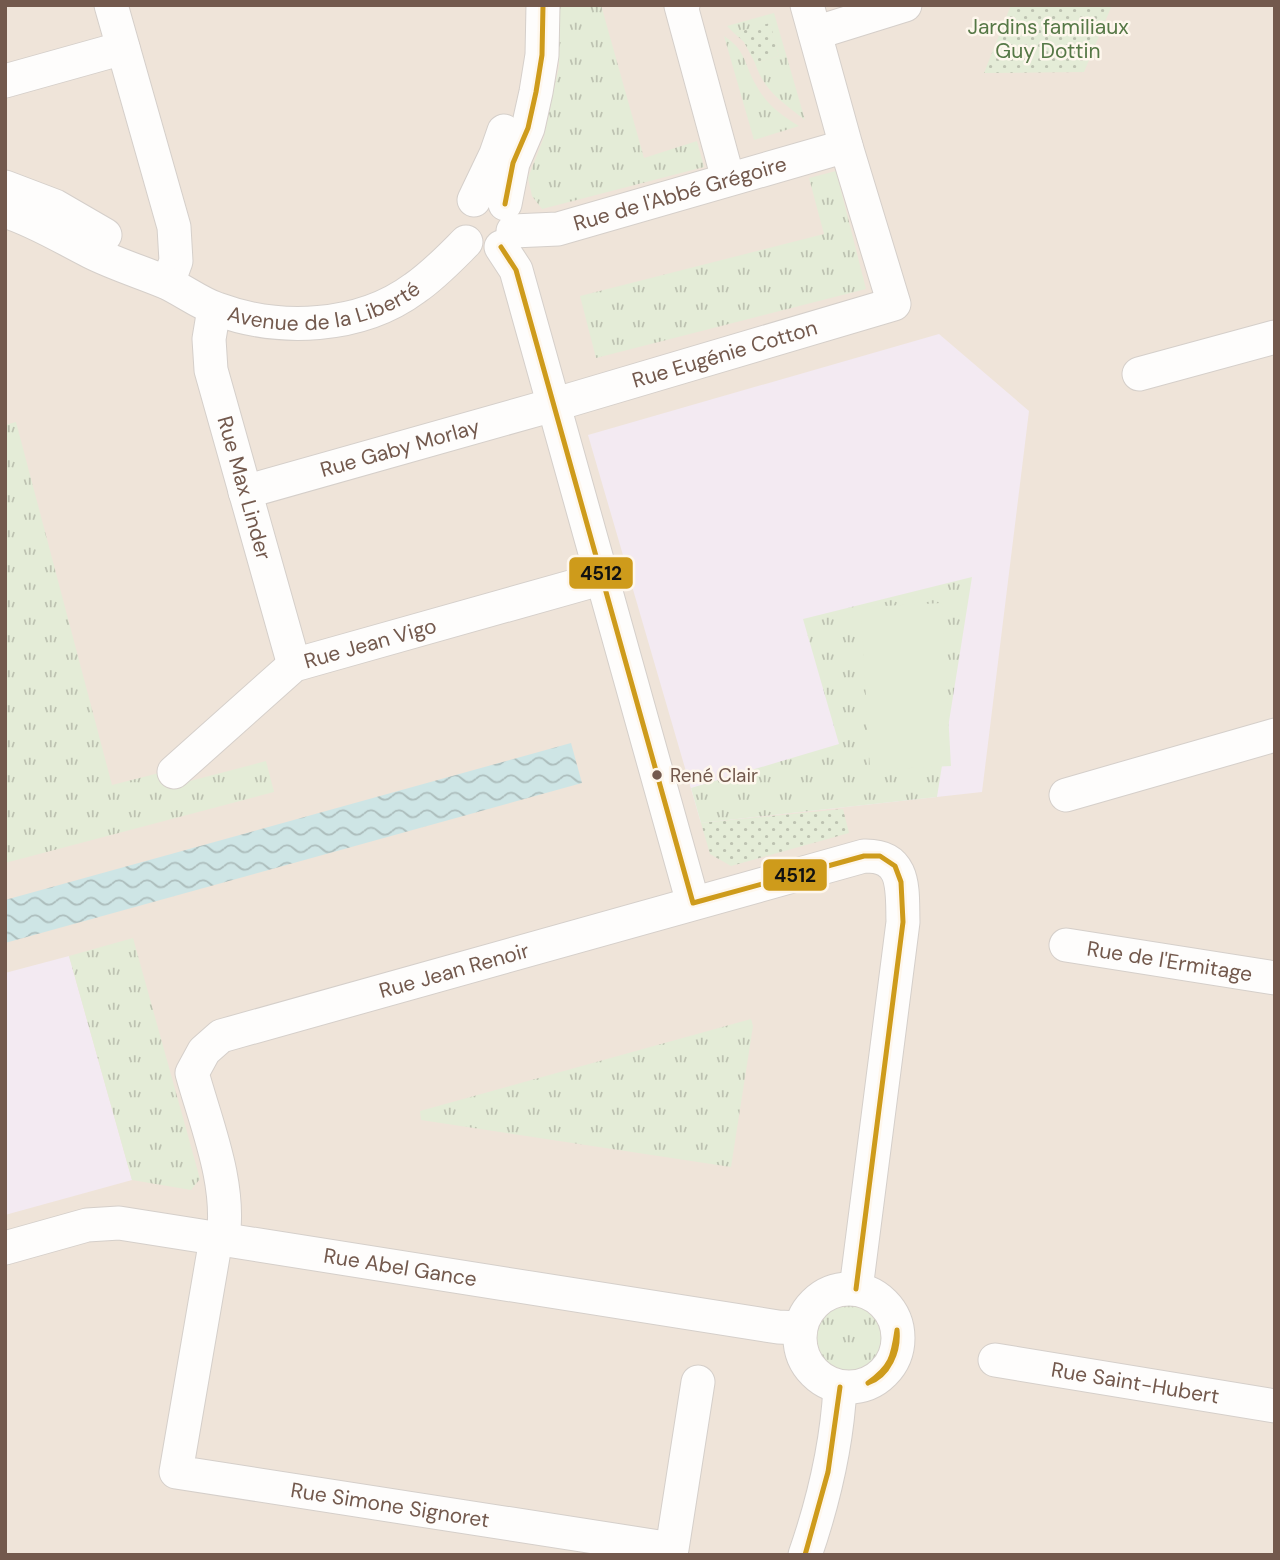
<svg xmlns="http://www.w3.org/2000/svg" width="1280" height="1560" viewBox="0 0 1280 1560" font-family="'DM Sans',sans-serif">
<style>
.residential{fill:#efe4d9}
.education{fill:#f3eaf2}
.grass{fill:url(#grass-tufts)}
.park{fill:url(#park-dots)}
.pitch{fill:#e4ecd7}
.water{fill:url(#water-waves)}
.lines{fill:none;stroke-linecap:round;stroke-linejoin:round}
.minor-casing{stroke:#d5cfca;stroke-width:35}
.minor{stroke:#fefdfc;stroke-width:33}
.bus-1-casing{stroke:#fef7ed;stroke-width:10}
.bus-1{stroke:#ce9b1b;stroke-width:5}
.bus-dot{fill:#73594d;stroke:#fef7ed;stroke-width:2.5}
.labels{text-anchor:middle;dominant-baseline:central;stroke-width:5;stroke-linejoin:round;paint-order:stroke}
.bus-label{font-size:19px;fill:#73594d;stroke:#fef7ed;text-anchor:start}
.park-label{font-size:21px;fill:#567846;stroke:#fef7ed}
.street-label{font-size:21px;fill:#73594d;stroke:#fef7ed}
.line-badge{stroke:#fef7ed;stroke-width:2.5}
.pale-badge-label{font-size:19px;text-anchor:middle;font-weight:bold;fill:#111}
</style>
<defs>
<pattern id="grass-tufts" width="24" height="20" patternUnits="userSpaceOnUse" patternTransform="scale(1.75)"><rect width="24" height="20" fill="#e4ecd7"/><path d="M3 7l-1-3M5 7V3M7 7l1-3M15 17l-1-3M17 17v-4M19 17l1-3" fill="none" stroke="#bdc2b1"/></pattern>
<pattern id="park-dots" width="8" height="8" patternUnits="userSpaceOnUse" patternTransform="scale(1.75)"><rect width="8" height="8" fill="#e4ecd7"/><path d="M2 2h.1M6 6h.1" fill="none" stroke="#bdc2b1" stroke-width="1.8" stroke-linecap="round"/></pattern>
<pattern id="water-waves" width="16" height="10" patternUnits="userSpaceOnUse" patternTransform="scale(1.75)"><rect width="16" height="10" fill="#cee5e5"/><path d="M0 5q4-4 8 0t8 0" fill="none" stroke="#acbdbc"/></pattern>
</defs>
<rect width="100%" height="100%" fill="#f6f2eb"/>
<path class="residential" d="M 5,5 L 1275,5 L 1275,1555 L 5,1555 Z"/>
<path class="education" d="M 939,334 L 1029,411 L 982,792 L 701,823 L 588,435 Z
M 69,956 L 132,1180 L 5,1215 L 5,973 Z"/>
<path class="grass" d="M 558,5 L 601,5 L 644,158 L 697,141 L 704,167 L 542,209 L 532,196 L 528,178 L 544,137 L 559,66 Z
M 774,13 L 805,120 C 783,103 764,91 755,63 L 779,56 L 770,24 L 734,33 L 727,26 Z
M 724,36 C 746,50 744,64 756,85 C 766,104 781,115 799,126 L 754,140 Z
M 836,171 L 866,289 L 596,358 L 580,296 L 824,234 L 809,178 Z
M 16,422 L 112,785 L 163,772 L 167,787 L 266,761 L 274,792 L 5,863 L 5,425 Z
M 972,577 L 937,797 L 701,823 L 691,788 L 839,744 L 803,619 Z
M 133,938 L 200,1179 L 191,1190 L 132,1180 L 69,956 Z
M 751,1019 L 753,1026 L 731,1167 L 421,1120 L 420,1111 Z
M811 1340a38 38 0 1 1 76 0a38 38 0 1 1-76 0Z"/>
<path class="park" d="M 1011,5 L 1112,5 L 1084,72 L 984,73 Z
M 770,23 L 779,56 L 755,63 L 744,42 L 734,33 Z
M 843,809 L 849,833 L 731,866 L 710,854 L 701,823 Z"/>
<path class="pitch" d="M 942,603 L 951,766 L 870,770 L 861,607 Z"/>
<path class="water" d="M 571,743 L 582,783 L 5,943 L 5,900 Z"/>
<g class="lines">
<g class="minor-casing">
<g id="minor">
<path d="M 111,5 L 174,227 L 176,261 L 168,283"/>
<path d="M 683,5 L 681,6 L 728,179"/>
<path d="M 815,33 L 905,5"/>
<path d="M 5,81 L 123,48"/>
<path d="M 5,187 L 55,206 L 105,235"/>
<path d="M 474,200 L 496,154 L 504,131"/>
<path d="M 505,204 L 513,163 L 528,128 L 536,92 L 542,55 L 543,5"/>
<path id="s1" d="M 5,211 C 36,221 63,238 91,252 C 115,264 141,272 165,282 C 183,290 199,303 217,309 C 279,332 360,329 415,288 C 434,275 450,258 466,242"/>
<path id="s2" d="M 513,231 L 558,229 L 846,146"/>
<path d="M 501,247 L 516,270 L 693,903"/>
<path id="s3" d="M 214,309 L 209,339 L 211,370 L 294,665"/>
<path d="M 1139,374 L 1275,337"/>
<path id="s4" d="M 245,492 L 553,405 L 894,304 L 846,146 L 807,5"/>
<path id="s5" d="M 174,772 L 294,665 L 603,578"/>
<path d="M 1066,795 L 1275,735"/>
<path id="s6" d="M 1066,945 L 1275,978"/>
<path id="s7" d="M 216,1239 L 176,1472 L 672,1549 L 698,1382"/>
<path id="s8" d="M 223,1239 C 231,1183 207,1127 192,1073 L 204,1051 L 221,1036 L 864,856 C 907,855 902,890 903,922 L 856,1289"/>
<path id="s9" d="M 5,1248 L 87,1225 L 119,1223 L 778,1327 L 800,1328"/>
<circle cx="849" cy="1338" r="49"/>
<path id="s10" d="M 995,1360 L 1275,1406"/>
<path d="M 805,1555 C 824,1500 837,1445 840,1387"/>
</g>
</g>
<use href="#minor" class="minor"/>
<g class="bus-1-casing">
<path id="bus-1" d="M 505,204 L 513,163 L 528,128 L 536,92 L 542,55 L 543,5
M 501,247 L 516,270 L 693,903
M 693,903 L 864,856 L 880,856 L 895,866
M 856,1289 L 903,922 L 901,882 L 895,866
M 868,1383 C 891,1367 893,1357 897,1330
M 868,1383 C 889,1376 899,1351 897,1330
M 805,1555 L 828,1472 L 840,1387"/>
</g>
<use href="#bus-1" class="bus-1"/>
</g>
<circle class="bus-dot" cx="657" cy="775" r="6"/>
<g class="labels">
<g class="bus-label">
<text x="670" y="775">René Clair</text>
</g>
<g class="park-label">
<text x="1048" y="27">Jardins familiaux<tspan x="1048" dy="24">Guy Dottin</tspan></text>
</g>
<g class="street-label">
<text stroke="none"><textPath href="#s2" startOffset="172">Rue de l'Abbé Grégoire</textPath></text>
<text stroke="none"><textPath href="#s1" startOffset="345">Avenue de la Liberté</textPath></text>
<text stroke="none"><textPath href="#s4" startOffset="499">Rue Eugénie Cotton</textPath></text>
<text stroke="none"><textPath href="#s4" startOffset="161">Rue Gaby Morlay</textPath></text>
<text stroke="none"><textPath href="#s3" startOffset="184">Rue Max Linder</textPath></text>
<text stroke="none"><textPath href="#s5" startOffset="240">Rue Jean Vigo</textPath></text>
<text stroke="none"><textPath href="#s6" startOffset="105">Rue de l'Ermitage</textPath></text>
<text stroke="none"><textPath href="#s8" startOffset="460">Rue Jean Renoir</textPath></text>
<text stroke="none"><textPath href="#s9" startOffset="402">Rue Abel Gance</textPath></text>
<text stroke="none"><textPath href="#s10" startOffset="142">Rue Saint-Hubert</textPath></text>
<text stroke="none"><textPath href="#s7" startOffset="453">Rue Simone Signoret</textPath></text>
</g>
</g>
<g class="line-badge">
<rect x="568" y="556" width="66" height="34" rx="7" fill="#ce9b1b"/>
<rect x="762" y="858" width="66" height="34" rx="7" fill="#ce9b1b"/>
</g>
<g class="pale-badge-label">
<text x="601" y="580">4512</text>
<text x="795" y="882">4512</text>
</g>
<rect width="1280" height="1560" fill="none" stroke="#73594d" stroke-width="14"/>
</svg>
